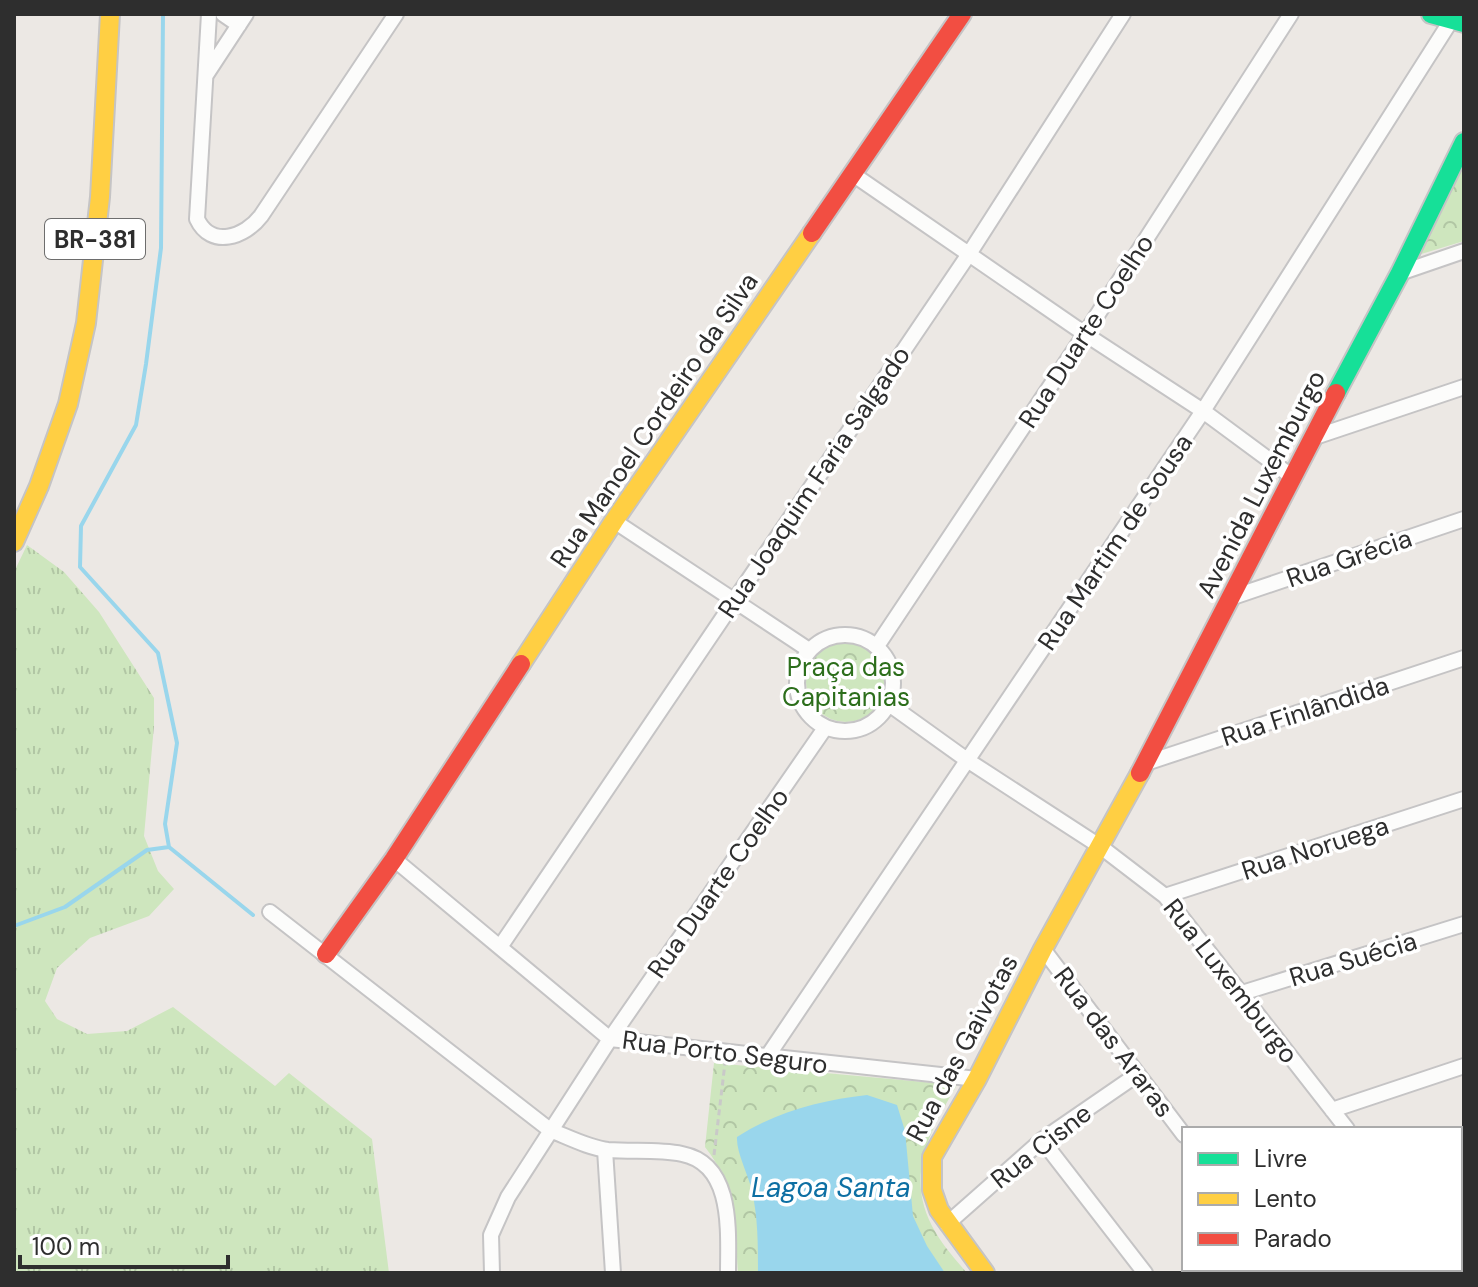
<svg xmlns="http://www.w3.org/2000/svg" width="1478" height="1287" viewBox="0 0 1478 1287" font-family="'DM Sans',sans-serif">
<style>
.grass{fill:url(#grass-tufts)}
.forest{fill:url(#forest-crowns)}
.water{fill:#99d6ec}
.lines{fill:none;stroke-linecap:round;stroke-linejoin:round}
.stream{stroke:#99d6ec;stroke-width:4}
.street-casing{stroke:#c5c4c5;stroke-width:18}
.fast-casing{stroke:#c5c4c5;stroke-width:22}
.slow-casing{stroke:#c5c4c5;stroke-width:22}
.jam-casing{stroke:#c5c4c5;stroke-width:22}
.path{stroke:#c9c9c8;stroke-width:3;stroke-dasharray:6 4;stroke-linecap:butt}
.street{stroke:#fcfcfb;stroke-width:14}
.fast{stroke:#16e098;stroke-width:18}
.slow{stroke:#ffcf43;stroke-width:18}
.jam{stroke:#f24e42;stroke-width:18}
.labels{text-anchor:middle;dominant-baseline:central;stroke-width:7;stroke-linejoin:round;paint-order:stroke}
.shield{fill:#fff;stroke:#6d6d6d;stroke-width:2}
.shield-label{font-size:24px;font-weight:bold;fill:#2e2e2e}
.street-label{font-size:26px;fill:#2e2e2e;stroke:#fff}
.park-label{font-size:26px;fill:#2c6e1b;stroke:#fff}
.water-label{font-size:28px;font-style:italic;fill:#0d6fa3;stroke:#fff}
</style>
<defs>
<pattern id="grass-tufts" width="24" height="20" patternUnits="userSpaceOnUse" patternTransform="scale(2)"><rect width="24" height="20" fill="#cee6be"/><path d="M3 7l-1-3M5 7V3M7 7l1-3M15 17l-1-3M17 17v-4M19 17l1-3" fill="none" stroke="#b1c6a4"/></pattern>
<pattern id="forest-crowns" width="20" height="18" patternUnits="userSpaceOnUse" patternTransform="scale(2)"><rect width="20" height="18" fill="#cee6be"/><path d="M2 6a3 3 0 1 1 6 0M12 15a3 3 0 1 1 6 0" fill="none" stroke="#b1c6a4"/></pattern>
</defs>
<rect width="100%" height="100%" fill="#ece8e4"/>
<path class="grass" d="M 27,545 L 64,572 L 99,612 L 154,698 L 154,726 L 144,836 L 158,871 L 174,889 L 149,916 L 90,938 L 57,968 L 45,1001 L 57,1019 L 87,1034 L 127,1031 L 173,1007 L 275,1086 L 289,1073 L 372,1139 L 389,1273 L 14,1273 L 14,572 Z"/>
<path class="forest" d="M 1461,168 L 1464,169 L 1464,241 L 1418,255 Z
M806 682a40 40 0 1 1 80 0a40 40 0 1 1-80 0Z
M 714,1063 L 957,1085 C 929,1132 903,1179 936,1233 C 944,1247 956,1260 967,1273 L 738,1273 C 735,1224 737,1188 705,1147 Z"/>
<path class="water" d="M 867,1095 L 897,1105 L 905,1131 L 913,1216 L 927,1246 L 945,1273 L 758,1273 C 758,1245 758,1218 752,1191 C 748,1174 736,1152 737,1137 C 775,1112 822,1100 867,1095 Z"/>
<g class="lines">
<path class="stream" d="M 163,14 L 161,248 L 146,364 L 136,425 L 81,526 L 80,567 L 158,653 L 177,743 L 165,824 L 169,847 L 253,915
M 14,926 L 65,907 L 147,850 L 169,847"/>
<g class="street-casing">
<path id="street" d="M 209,14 L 197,219 C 211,249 245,237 261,216 L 396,14
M 223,14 L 239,25
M 206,75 L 246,14
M 854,175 L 1085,334 L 1203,411 L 1291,476
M 1400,273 L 1464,251
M 1312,438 L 1464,387
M 614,521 L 809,650
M 1233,597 L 1464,519
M797 683a48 48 0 1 1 96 0a48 48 0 1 1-96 0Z
M 877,646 L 1085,334 L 1291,14
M 889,704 L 967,760 L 1101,847 L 1165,896 L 1347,1129
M 1146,763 L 1464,658
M 394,859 L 610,1039 L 977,1079
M 1165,896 L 1464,799
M 270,912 L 550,1130 C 568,1137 589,1148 608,1150 C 633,1152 658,1149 682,1154 C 734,1164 728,1232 728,1273
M 500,947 L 969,254 L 1123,14
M 1043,949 L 1184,1135
M 1242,993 L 1464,924
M 767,1057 L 1203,411 L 1452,19
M 1332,1110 L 1464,1066
M 1042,1140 L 1145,1273
M 605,1150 L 613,1273
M 1460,1204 L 1464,1203
M 947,1224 L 1042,1140 L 1138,1074
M 1285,1269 L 1288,1273
M 1454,1269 L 1457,1273
M 492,1273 L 491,1235 L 508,1197 L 610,1039 L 825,728
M 1331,1273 L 1337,1269"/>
</g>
<g class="fast-casing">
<path id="fast" d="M 1431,14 L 1464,23
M 1336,393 L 1400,273 L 1464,142"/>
</g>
<g class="slow-casing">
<path id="slow" d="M 14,542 L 39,486 L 68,404 L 86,323 L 100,197 L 110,14
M 521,664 L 614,521 L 812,233
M 985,1273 L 939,1210 L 932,1190 L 932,1157 L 977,1079 L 1043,949 L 1140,773"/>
</g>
<g class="jam-casing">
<path id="jam" d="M 812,233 L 962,14
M 1140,773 L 1336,393
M 326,954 L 394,859 L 521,664"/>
</g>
<path class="path" d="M 714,1155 L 725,1063"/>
<use href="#street" class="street"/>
<use href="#fast" class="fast"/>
<use href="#slow" class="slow"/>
<use href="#jam" class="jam"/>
</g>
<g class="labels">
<rect class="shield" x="45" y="219" width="100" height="40" rx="6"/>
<g class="shield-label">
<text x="95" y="239">BR-381</text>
</g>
<g class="street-label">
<text transform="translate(1086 331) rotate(-57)">Rua Duarte Coelho</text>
<text transform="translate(654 420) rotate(-56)">Rua Manoel Cordeiro da Silva</text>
<text transform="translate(814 482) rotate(-56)">Rua Joaquim Faria Salgado</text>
<text transform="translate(1261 484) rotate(-63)">Avenida Luxemburgo</text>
<text transform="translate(1115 542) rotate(-56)">Rua Martim de Sousa</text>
<text transform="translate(1349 558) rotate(-19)">Rua Grécia</text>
<text transform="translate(1305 711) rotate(-18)">Rua Finlândida</text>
<text transform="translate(1315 848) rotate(-18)">Rua Noruega</text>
<text transform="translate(718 883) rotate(-55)">Rua Duarte Coelho</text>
<text transform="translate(1353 959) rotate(-17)">Rua Suécia</text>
<text transform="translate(1231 981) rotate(52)">Rua Luxemburgo</text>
<text transform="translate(1114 1042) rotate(53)">Rua das Araras</text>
<text transform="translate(962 1048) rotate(-62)">Rua das Gaivotas</text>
<text transform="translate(725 1052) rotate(7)">Rua Porto Seguro</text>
<text transform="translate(1041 1146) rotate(-38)">Rua Cisne</text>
</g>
<g class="park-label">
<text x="846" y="667">Praça das<tspan x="846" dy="30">Capitanias</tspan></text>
</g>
<g class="water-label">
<text x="831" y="1187">Lagoa Santa</text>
</g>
</g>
<rect width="1478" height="1287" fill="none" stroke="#2e2e2e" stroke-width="32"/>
<rect x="1182" y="1127" width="280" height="144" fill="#ffffff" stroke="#ababab" stroke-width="2"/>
<rect x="1198" y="1153" width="40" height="12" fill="#16e098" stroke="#ababab" stroke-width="2"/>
<text x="1254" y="1167" font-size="24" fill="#2e2e2e">Livre</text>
<rect x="1198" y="1193" width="40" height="12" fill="#ffcf43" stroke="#ababab" stroke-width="2"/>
<text x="1254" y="1207" font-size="24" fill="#2e2e2e">Lento</text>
<rect x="1198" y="1233" width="40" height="12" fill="#f24e42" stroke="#ababab" stroke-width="2"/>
<text x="1254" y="1247" font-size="24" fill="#2e2e2e">Parado</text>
<path d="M20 1255v12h208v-12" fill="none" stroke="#2e2e2e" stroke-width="4"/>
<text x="32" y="1255" font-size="24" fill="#2e2e2e" stroke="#ffffff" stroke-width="6" paint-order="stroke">100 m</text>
</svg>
